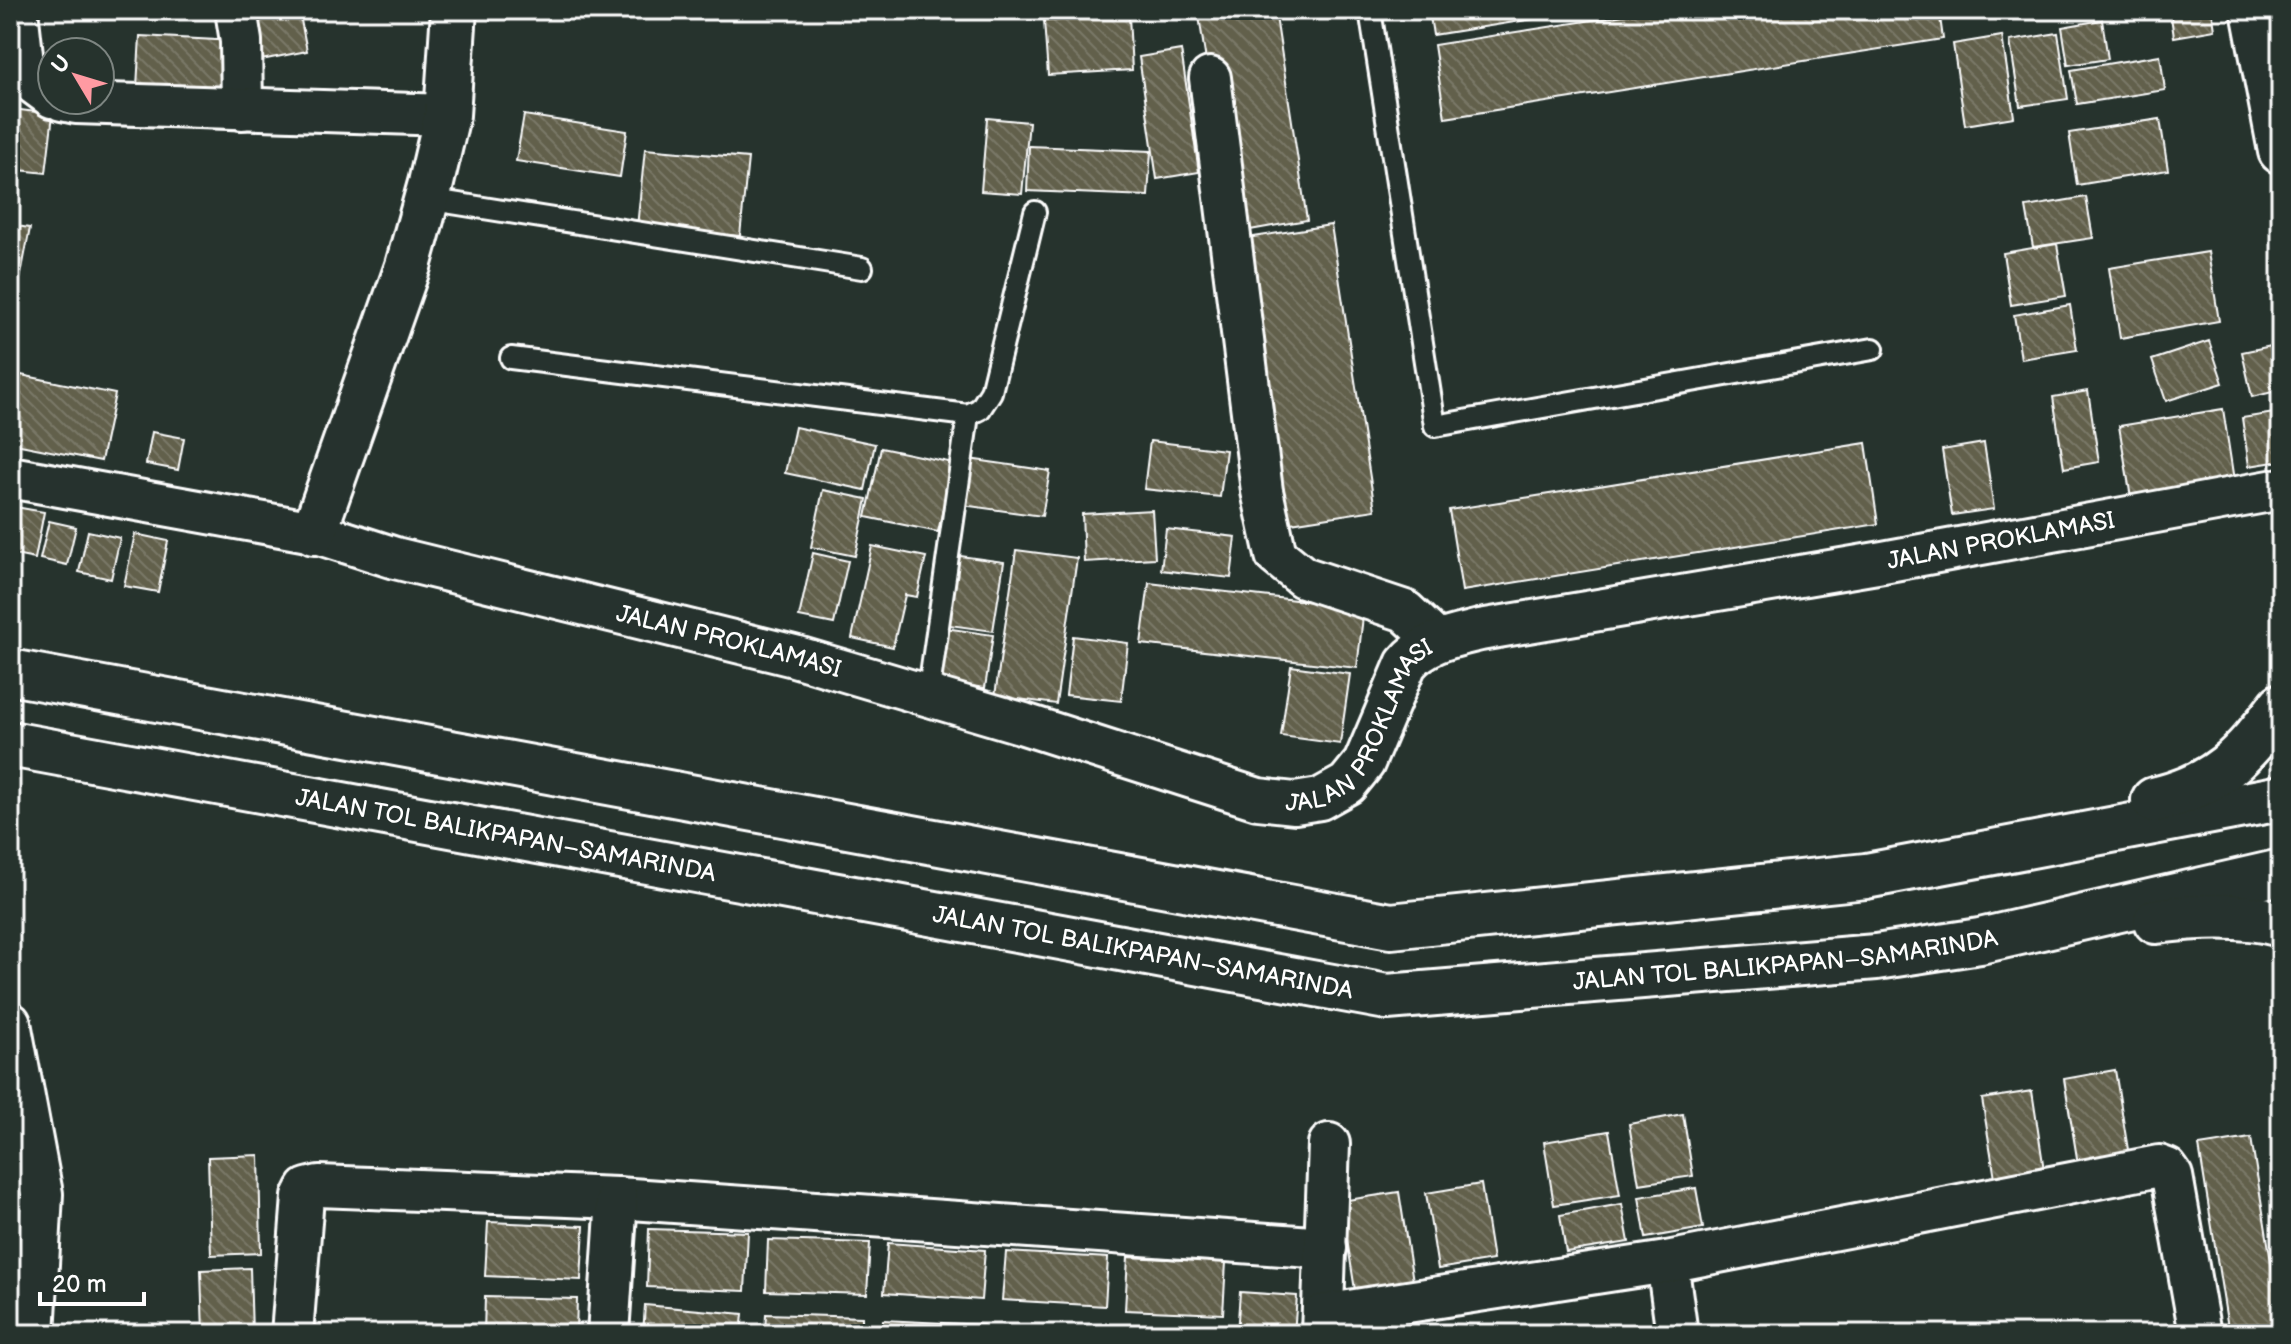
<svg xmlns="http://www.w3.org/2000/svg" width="2291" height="1344" viewBox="0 0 2291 1344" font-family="'Balsamiq Sans',sans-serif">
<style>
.building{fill:url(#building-back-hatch);stroke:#fff;stroke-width:2}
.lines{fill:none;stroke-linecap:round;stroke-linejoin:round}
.lane-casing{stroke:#fff;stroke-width:26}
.street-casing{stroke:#fff;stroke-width:46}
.secondary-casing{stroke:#fff;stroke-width:50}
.primary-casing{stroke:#fff;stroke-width:50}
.highway-casing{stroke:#fff;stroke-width:50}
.lane{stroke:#26332d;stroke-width:20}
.street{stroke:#26332d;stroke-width:40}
.secondary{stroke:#26332d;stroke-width:44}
.primary{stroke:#26332d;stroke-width:44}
.highway{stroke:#26332d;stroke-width:44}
.labels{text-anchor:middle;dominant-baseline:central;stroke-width:7;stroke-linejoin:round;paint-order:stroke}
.street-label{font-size:24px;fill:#fff;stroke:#26332d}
</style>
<defs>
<pattern id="building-back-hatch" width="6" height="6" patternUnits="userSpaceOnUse" patternTransform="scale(2)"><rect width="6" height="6" fill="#62604c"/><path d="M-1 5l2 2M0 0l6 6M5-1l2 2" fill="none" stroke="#7a7867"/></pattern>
</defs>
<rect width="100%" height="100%" fill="#26332d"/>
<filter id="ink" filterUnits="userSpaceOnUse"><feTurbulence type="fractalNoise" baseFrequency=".0125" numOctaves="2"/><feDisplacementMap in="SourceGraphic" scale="16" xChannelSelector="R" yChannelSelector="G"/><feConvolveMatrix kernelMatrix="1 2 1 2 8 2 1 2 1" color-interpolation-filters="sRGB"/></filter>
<g filter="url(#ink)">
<path class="building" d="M 242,10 L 299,10 L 307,51 L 251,62 Z
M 1198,10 L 1275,10 L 1307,220 L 1233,233 Z
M 1429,10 L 1591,10 L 1433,35 Z
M 1656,10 L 1939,10 L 1943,39 L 1445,118 L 1434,45 Z
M 2170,10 L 2212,10 L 2215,30 L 2174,37 Z
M 1129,16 L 1132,70 L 1048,75 L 1044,21 Z
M 2102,20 L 2108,59 L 2068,65 L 2062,27 Z
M 2058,33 L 2068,99 L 2020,106 L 2010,41 Z
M 140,36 L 236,41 L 233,93 L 137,87 Z
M 2002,36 L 2014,117 L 1965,125 L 1953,44 Z
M 1181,50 L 1199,172 L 1157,179 L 1139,57 Z
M 2160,55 L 2165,90 L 2077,104 L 2071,70 Z
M 12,109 L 53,114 L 46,173 L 10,169 Z
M 524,115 L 627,131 L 620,177 L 516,161 Z
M 987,118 L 1029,122 L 1022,194 L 981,191 Z
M 2160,119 L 2168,170 L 2077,185 L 2069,133 Z
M 1029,146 L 1151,151 L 1148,196 L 1027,191 Z
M 645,149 L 748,158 L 740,236 L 637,227 Z
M 2086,197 L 2093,238 L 2033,247 L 2026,207 Z
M 10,225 L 30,228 L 10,331 Z
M 1331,225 L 1375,510 L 1284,524 L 1240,239 Z
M 2057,244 L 2066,296 L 2011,305 L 2003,253 Z
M 2208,252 L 2219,321 L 2120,338 L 2109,268 Z
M 2070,305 L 2077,350 L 2021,359 L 2014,315 Z
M 2209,341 L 2223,383 L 2166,401 L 2152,360 Z
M 2281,344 L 2281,390 L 2252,397 L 2242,352 Z
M 21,375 L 115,394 L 101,461 L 10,443 L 10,427 Z
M 2088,391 L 2099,462 L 2064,468 L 2053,397 Z
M 2223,409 L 2235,487 L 2132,504 L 2119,426 Z
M 2281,412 L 2281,461 L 2249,466 L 2242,418 Z
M 795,427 L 875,444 L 865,490 L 785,473 Z
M 152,432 L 184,438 L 178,470 L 146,464 Z
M 1150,441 L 1226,450 L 1220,497 L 1144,489 Z
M 1866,443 L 1878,524 L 1462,591 L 1449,510 Z
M 1984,443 L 1994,509 L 1952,515 L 1942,450 Z
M 881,448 L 953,463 L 938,532 L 866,517 Z
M 969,459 L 1050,471 L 1042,516 L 962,505 Z
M 823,490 L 867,499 L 855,556 L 811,547 Z
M 10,506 L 44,512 L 35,559 L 10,554 Z
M 1152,510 L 1155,558 L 1084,562 L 1082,514 Z
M 49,521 L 76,527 L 67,565 L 40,559 Z
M 1166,529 L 1236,537 L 1231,578 L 1161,570 Z
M 88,531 L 120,538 L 111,579 L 79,572 Z
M 135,534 L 168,541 L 158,592 L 124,586 Z
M 872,546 L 926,557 L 917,597 L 905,595 L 893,647 L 852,638 Z
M 1016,550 L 1077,558 L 1056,704 L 995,696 Z
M 813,553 L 848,561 L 834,624 L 799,617 Z
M 953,555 L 1004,562 L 993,631 L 942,624 Z
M 1149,583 L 1364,608 L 1357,668 L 1141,644 Z
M 945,628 L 993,635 L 985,688 L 938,681 Z
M 1073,636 L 1128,643 L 1121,701 L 1066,695 Z
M 1291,666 L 1350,674 L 1340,744 L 1281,736 Z
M 2115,1070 L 2129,1156 L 2078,1164 L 2064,1079 Z
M 2032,1091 L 2044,1170 L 1995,1178 L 1982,1099 Z
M 1683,1114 L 1693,1176 L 1639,1184 L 1629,1124 Z
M 1609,1131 L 1620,1195 L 1554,1205 L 1544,1142 Z
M 2251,1138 L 2281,1323 L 2281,1334 L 2229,1334 L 2199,1146 Z
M 259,1155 L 261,1253 L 211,1255 L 208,1157 Z
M 1481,1184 L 1493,1260 L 1438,1269 L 1426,1193 Z
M 1696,1188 L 1703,1228 L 1646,1238 L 1639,1197 Z
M 1399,1192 L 1413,1281 L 1355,1290 L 1341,1201 Z
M 1622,1204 L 1629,1242 L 1566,1252 L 1560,1215 Z
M 488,1222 L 584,1226 L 581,1280 L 485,1276 Z
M 649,1229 L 748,1232 L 745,1291 L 647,1287 Z
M 768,1240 L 870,1243 L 867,1294 L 766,1291 Z
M 888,1243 L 985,1250 L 981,1300 L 884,1293 Z
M 1006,1252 L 1108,1258 L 1105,1306 L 1002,1300 Z
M 1128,1257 L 1226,1262 L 1223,1314 L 1125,1310 Z
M 250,1268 L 252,1334 L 203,1334 L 201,1270 Z
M 1240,1292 L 1297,1296 L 1294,1334 L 1237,1334 Z
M 485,1297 L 577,1299 L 576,1334 L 484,1334 Z
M 645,1305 L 743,1314 L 741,1334 L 643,1334 Z
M 766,1314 L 862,1317 L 862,1334 L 765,1334 Z
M 883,1320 L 983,1325 L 983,1334 L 882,1334 Z
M 1002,1327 L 1093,1334 L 1001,1334 Z
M 1122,1330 L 1171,1334 L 1122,1334 Z"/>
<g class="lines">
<g class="lane-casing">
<path id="lane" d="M 1370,10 L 1435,426 L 1873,349
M 427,199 L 862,268
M 511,358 L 968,415 L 980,409 L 991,392 L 1035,212
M 928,696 L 968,415"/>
</g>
<g class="street-casing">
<g id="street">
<path d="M 17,10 L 24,72 L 29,80 L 52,97"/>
<path d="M 236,10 L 241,41 L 242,109"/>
<path d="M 1210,78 L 1262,491 L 1276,555 L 1303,577 L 1405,611 L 1437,641"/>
<path d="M 62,100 L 76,103 L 447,115"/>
<path id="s1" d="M 10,477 L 314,532 L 395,558 L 794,656 L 1024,724 L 1258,799 L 1295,803 L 1320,799 L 1347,784 L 1364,763 L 1406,664 C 1425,641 1452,637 1480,630 L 1883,562 L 2281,489"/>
<path d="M 10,1023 L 42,1194 L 34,1334"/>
<path d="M 1667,1262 L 1677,1334"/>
<path d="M 292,1334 L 303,1197 L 307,1189 L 319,1186 L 617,1198 L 1326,1248"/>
<path d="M 608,1334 L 617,1198"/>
<path d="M 1322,1334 L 1329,1144"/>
<path d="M 1338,1334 L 1323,1315 L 1667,1262 L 2159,1166 L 2167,1169 L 2172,1176 L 2200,1334"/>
</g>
</g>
<g class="secondary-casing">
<path id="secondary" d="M 314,532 L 408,266 L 431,183 L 447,115 L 454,10"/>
</g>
<g class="primary-casing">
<path id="primary" d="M 2254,10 L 2281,151"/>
</g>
<g class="highway-casing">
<g id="highway">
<path d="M 10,672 L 1391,926 L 1866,876 L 2281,798"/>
<path id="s2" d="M 10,744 L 1387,997 L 1876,957 L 1980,941 L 2281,872"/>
<path d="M 2154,800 C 2218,785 2242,757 2281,706"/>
<path d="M 2156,921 C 2195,916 2243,913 2281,924"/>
</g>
</g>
<use href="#lane" class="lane"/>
<use href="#street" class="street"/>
<use href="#secondary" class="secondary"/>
<use href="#primary" class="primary"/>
<use href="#highway" class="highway"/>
</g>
</g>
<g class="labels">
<g class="street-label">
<text stroke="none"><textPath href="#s1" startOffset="2130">JALAN PROKLAMASI</textPath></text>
<text stroke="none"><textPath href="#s1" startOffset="738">JALAN PROKLAMASI</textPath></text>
<text stroke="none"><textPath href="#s1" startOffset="1434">JALAN PROKLAMASI</textPath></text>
<text stroke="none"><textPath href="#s2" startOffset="504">JALAN TOL BALIKPAPAN–SAMARINDA</textPath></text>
<text stroke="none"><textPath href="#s2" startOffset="1152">JALAN TOL BALIKPAPAN–SAMARINDA</textPath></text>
<text stroke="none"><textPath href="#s2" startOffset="1800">JALAN TOL BALIKPAPAN–SAMARINDA</textPath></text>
</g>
</g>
<rect width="2291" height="1344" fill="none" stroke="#26332d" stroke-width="40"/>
<rect x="20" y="20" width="2251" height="1304" fill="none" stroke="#fff" stroke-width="3" filter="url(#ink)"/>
<g transform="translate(76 76) rotate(308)"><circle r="38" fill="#26332d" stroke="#7d8581" stroke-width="2"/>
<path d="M0-6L14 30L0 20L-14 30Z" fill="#ff9aa2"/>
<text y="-12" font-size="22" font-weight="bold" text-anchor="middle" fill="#ffffff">U</text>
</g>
<path d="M40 1292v12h104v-12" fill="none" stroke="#ffffff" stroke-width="4"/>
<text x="52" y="1292" font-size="24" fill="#ffffff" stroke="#26332d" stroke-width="6" paint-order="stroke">20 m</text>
</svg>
